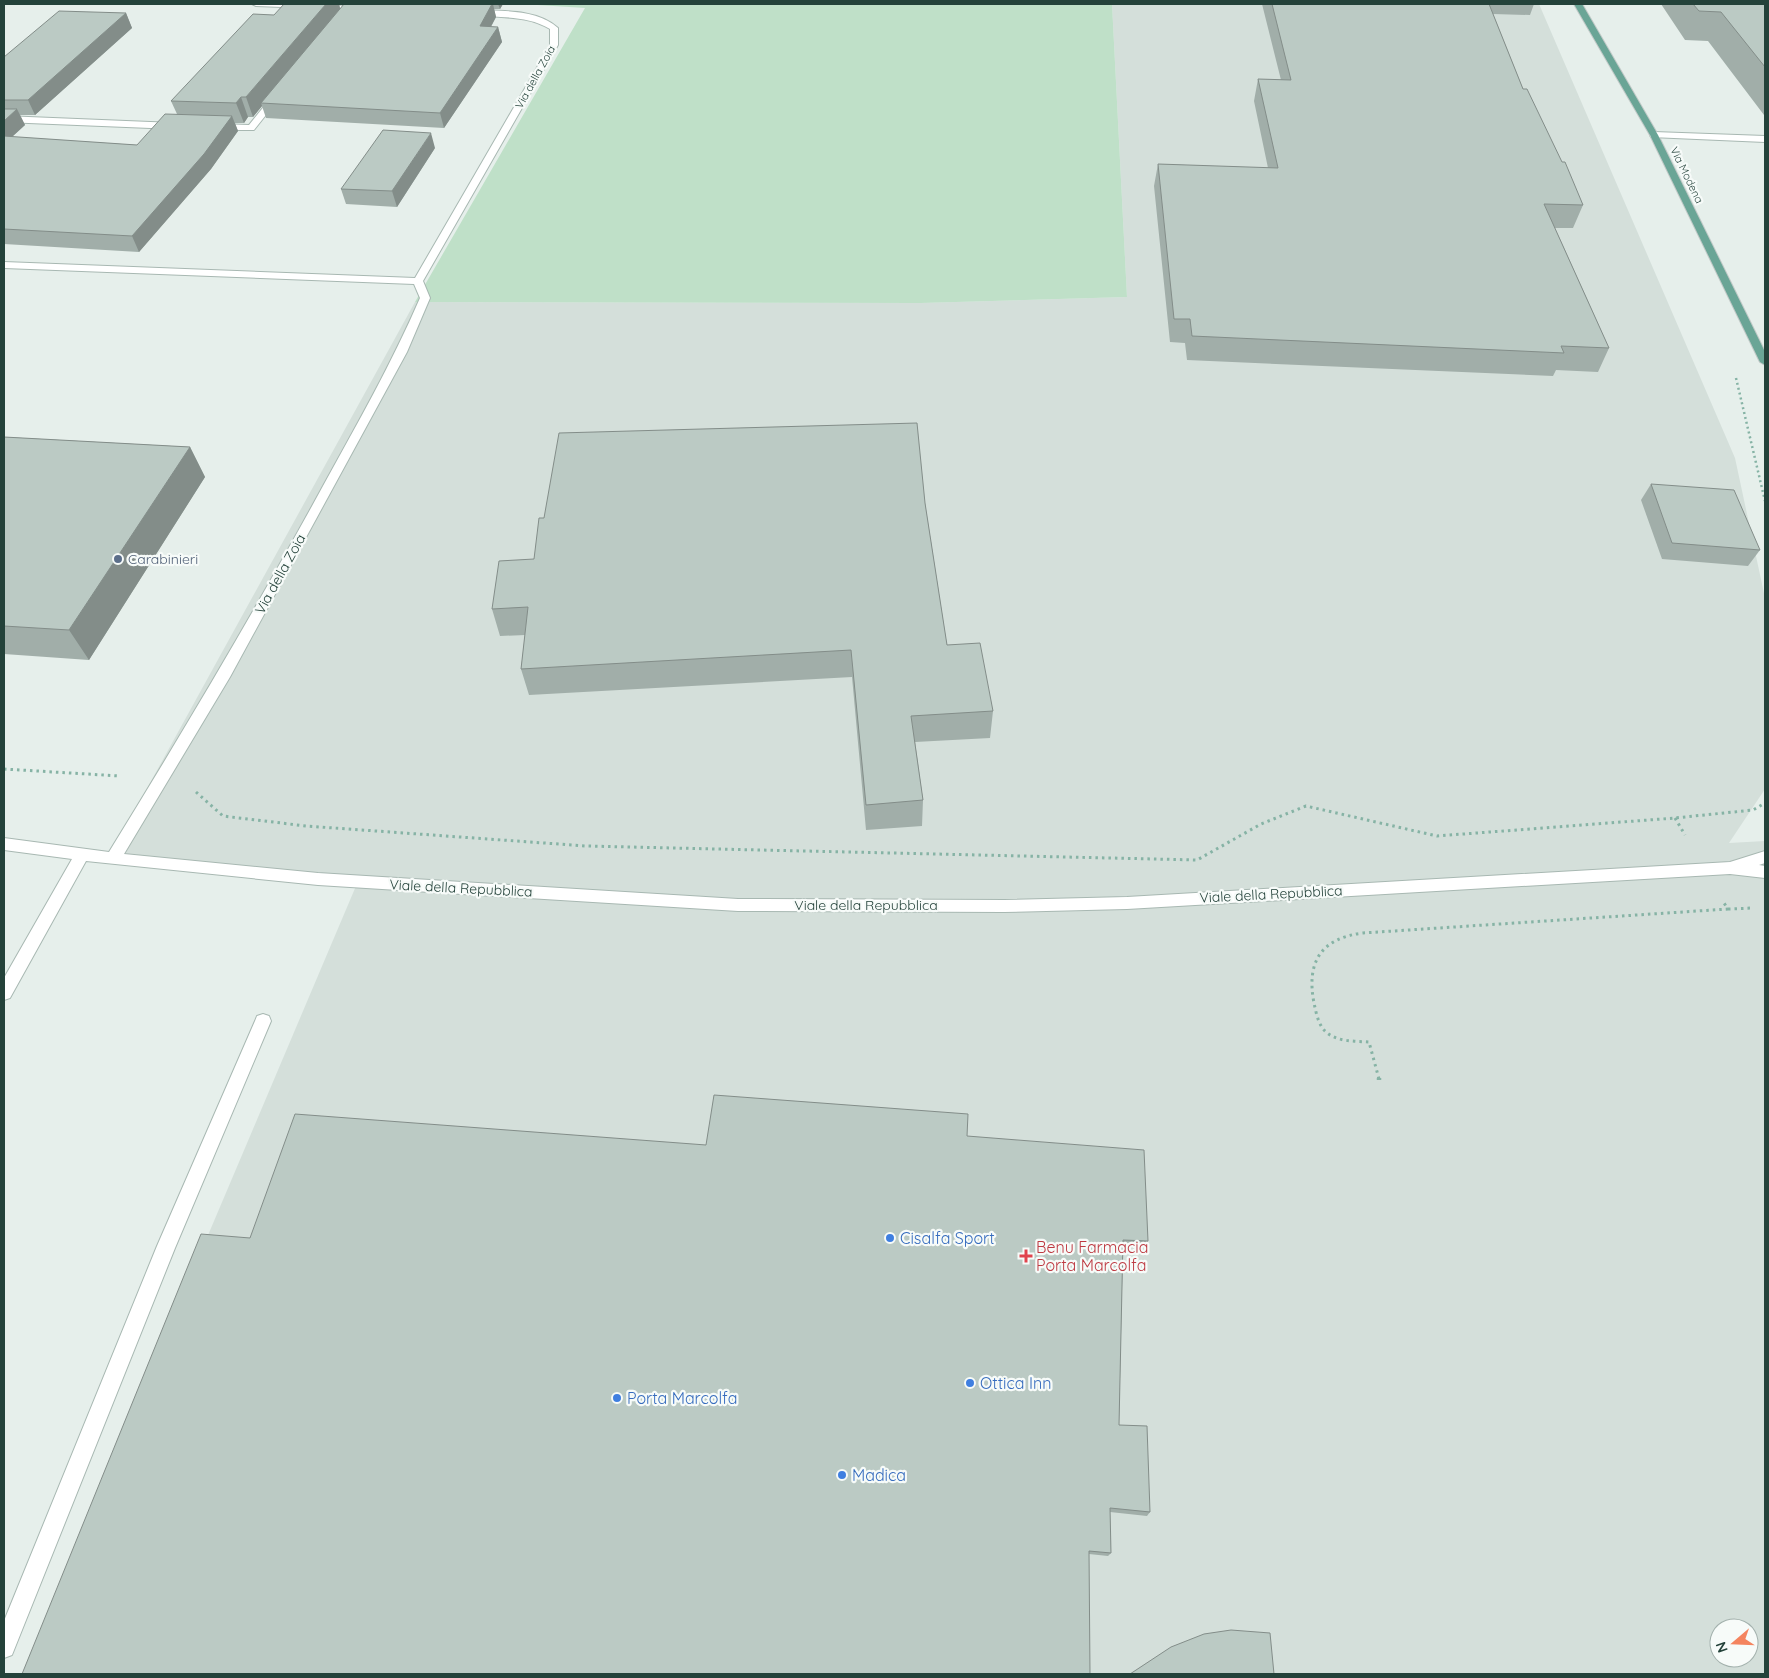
<svg xmlns="http://www.w3.org/2000/svg" width="1769" height="1678" viewBox="0 0 1769 1678" font-family="Quicksand,sans-serif">
<style>
.built{fill:#d4dfda;fill-rule:evenodd}
.green{fill:#bfe0c8}
.lines{fill:none;stroke-linecap:round;stroke-linejoin:round}
.minor-casing{stroke:#a8b8b2;stroke-width:2}
.major-casing{stroke:#c2cac8;stroke-width:2}
.path-far2{stroke:#86b3a5;stroke-width:2.5;stroke-dasharray:2 3;stroke-linecap:butt}
.path-far1{stroke:#86b3a5;stroke-width:3;stroke-dasharray:2.5 4;stroke-linecap:butt}
.path{stroke:#86b3a5;stroke-width:4.5;stroke-dasharray:3 5;stroke-linecap:butt}
.minor{fill:#fff;fill-rule:evenodd}
.major{fill:#6aa596;fill-rule:evenodd}
.wall{fill:#a1aea9}
.shaded-wall{fill:#838d89}
.building{fill:#bbcac4;stroke:#838d89}
.service-dot{fill:#5c6f8a;stroke:#f7fbf9;stroke-width:2}
.shop-dot{fill:#3f7fe0;stroke:#f7fbf9;stroke-width:2}
.health-dot{fill:#e0444e;stroke:#f7fbf9;stroke-width:2}
.labels{text-anchor:middle;dominant-baseline:central;stroke-width:4.5;stroke-linejoin:round;paint-order:stroke}
.far-street-label{font-size:11px;fill:#24423a;stroke:#f7fbf9}
.service-label{font-size:14px;fill:#4e5e75;stroke:#f7fbf9;text-anchor:start}
.street-label{font-size:14px;fill:#24423a;stroke:#f7fbf9}
.near-shop-label{font-size:16px;fill:#366cbe;stroke:#f7fbf9;text-anchor:start}
.near-health-label{font-size:16px;fill:#be3a42;stroke:#f7fbf9;text-anchor:start}
</style>
<rect width="100%" height="100%" fill="#e6efeb"/>
<path class="built" d="M 1112,4 L 1539,4 L 1735,458 L 1765,598 L 1765,789 L 1729,843 L 1765,841 L 1765,1674 L 22,1674 L 356,886 L 267,879 L 146,856 L 112,852 L 415,302 L 921,303 L 1127,297 ZM 1719,1628 L 1749,1628 L 1749,1658 L 1719,1658 Z"/>
<path class="green" d="M 522,4 L 1112,4 L 1127,297 L 921,303 L 415,302 L 585,8 Z"/>
<g class="lines">
<g class="minor-casing">
<path id="minor" d="M 252,4 L 362,6 L 366,8 L 362,10 L 256,6 Z
M 475,10 C 501,11 538,9 558,28 L 558,45 L 423,281 L 430,298 L 407,352 L 230,677 L 124,854 L 318,873 L 738,899 L 1004,900 L 1127,897 L 1730,862 L 1765,851 L 1765,863 L 1759,865 L 1765,866 L 1765,878 L 1730,874 L 1127,909 L 1004,912 L 738,911 L 318,885 L 86,861 L 10,998 L 4,1000 L 4,978 L 72,859 L 4,850 L 4,838 L 109,852 C 183,732 255,611 323,486 C 357,424 392,363 420,298 L 414,284 L 4,268 L 4,262 L 415,278 L 550,45 L 550,29 C 525,14 499,19 472,14 L 472,10 Z
M 274,94 L 281,96 L 254,130 L 218,130 L 214,127 L 218,124 L 249,125 Z
M 4,116 L 175,123 L 179,126 L 175,129 L 4,122 Z
M 1654,132 L 1765,136 L 1765,142 L 1651,137 L 1650,135 Z
M 263,1014 L 269,1016 L 271,1021 L 175,1248 L 12,1655 L 4,1658 L 4,1621 L 157,1246 L 255,1021 L 257,1016 Z"/>
</g>
<g class="major-casing">
<path id="major" d="M 1574,4 L 1582,4 L 1658,135 L 1765,352 L 1765,365 L 1760,362 L 1650,135 Z"/>
</g>
<path class="path-far2" d="M 1736,378 L 1765,501"/>
<path class="path-far1" d="M 4,769 L 120,776
M 196,792 L 223,816 L 306,826 L 586,846 L 1197,860 L 1261,824 L 1306,806 L 1437,836 L 1675,818 L 1753,810 L 1765,803
M 1675,818 L 1685,835
M 1728,909 L 1753,908
M 1379,1079 L 1369,1042 C 1354,1041 1336,1042 1325,1031 C 1318,1024 1316,1012 1314,1003 C 1306,962 1321,938 1363,933 L 1728,909 L 1724,903"/>
<path class="path" d="M 1379,1078 L 1379,1080"/>
<use href="#minor" class="minor"/>
<use href="#major" class="major"/>
</g>
<path class="wall" d="M 339,4 L 340,9 L 344,4 L 503,4 L 500,9 L 494,9 L 496,17 L 491,27 L 498,27 L 502,42 L 444,128 L 266,118 L 262,106 L 253,117 L 248,117 L 244,123 L 235,123 L 238,131 L 211,169 L 139,252 L 4,244 L 4,57 L 126,13 L 132,28 L 35,115 L 20,115 L 25,125 L 12,137 L 137,145 L 177,114 L 171,101 L 274,15 Z
M 1262,4 L 1534,4 L 1530,15 L 1493,14 L 1523,89 L 1583,205 L 1573,228 L 1555,228 L 1609,348 L 1598,372 L 1556,370 L 1553,376 L 1187,360 L 1185,343 L 1170,342 L 1154,186 L 1158,164 L 1268,168 L 1254,101 L 1258,79 L 1281,80 Z
M 1661,4 L 1765,4 L 1765,115 L 1764,115 L 1708,41 L 1685,40 Z
M 435,148 L 397,207 L 346,204 L 341,189 Z
M 4,437 L 190,447 L 205,477 L 89,660 L 4,654 Z
M 1651,484 L 1760,550 L 1748,566 L 1662,559 L 1641,500 Z
M 925,503 L 947,645 L 993,711 L 990,738 L 915,742 L 923,800 L 922,826 L 866,830 L 852,677 L 529,695 L 521,669 L 525,635 L 500,636 L 492,609 L 534,559 Z
M 706,1145 L 1148,1241 L 1146,1247 L 1123,1246 L 1119,1425 L 1150,1512 L 1147,1516 L 1110,1512 L 1111,1553 L 1108,1556 L 1089,1554 L 250,1238 Z"/>
<path class="shaded-wall" d="M 326,4 L 339,4 L 341,12 L 261,103 L 262,106 L 253,117 L 246,97 Z
M 492,4 L 493,4 L 496,17 L 483,41 L 480,26 Z
M 498,4 L 503,4 L 500,9 Z
M 126,13 L 132,28 L 35,115 L 28,100 Z
M 498,27 L 502,42 L 444,128 L 440,113 Z
M 241,97 L 248,117 L 244,123 L 236,103 Z
M 17,109 L 25,125 L 4,144 L 4,121 Z
M 232,116 L 238,131 L 211,169 L 139,252 L 132,236 Z
M 431,133 L 435,148 L 397,207 L 392,191 Z
M 190,447 L 205,477 L 89,660 L 69,630 Z"/>
<path class="building" d="M 284,4 L 326,4 L 246,97 L 241,97 L 236,103 L 171,101 L 253,14 L 274,15 Z
M 344,4 L 492,4 L 480,26 L 498,27 L 440,113 L 261,103 Z
M 1272,4 L 1489,4 L 1523,89 L 1527,89 L 1562,162 L 1565,162 L 1583,205 L 1544,204 L 1609,348 L 1561,346 L 1564,353 L 1192,336 L 1190,319 L 1174,319 L 1158,164 L 1278,168 L 1258,79 L 1291,80 Z
M 1693,4 L 1765,4 L 1765,67 L 1721,12 L 1699,11 Z
M 59,11 L 126,13 L 28,100 L 4,100 L 4,57 Z
M 4,109 L 17,109 L 4,121 Z
M 165,114 L 232,116 L 204,154 L 132,236 L 4,229 L 4,136 L 137,145 Z
M 383,130 L 431,133 L 392,191 L 341,189 Z
M 917,423 L 925,503 L 947,645 L 980,643 L 993,711 L 911,716 L 923,800 L 866,805 L 851,650 L 521,669 L 528,607 L 492,609 L 499,561 L 534,559 L 539,518 L 544,518 L 559,433 Z
M 4,437 L 190,447 L 69,630 L 4,626 Z
M 1651,484 L 1734,490 L 1760,550 L 1672,543 Z
M 714,1095 L 968,1114 L 967,1136 L 1144,1150 L 1148,1241 L 1123,1240 L 1119,1425 L 1147,1426 L 1150,1512 L 1110,1508 L 1111,1553 L 1089,1551 L 1090,1674 L 22,1674 L 201,1234 L 250,1238 L 295,1114 L 706,1145 Z
M 1231,1630 L 1270,1633 L 1274,1674 L 1130,1674 L 1171,1647 L 1204,1634 Z"/>
<circle class="service-dot" cx="118" cy="559" r="5"/>
<g class="shop-dot">
<circle cx="890" cy="1238" r="5"/>
<circle cx="970" cy="1383" r="5"/>
<circle cx="617" cy="1398" r="5"/>
<circle cx="842" cy="1475" r="5"/>
</g>
<path class="health-dot" d="M1023.5 1248.5h5v5h5v5h-5v5h-5v-5h-5v-5h5z"/>
<g class="labels">
<g class="far-street-label">
<text transform="translate(535 77) rotate(-61)">Via della Zoia</text>
<text transform="translate(1687 175) rotate(64)">Via Modena</text>
</g>
<g class="service-label">
<text x="128" y="559">Carabinieri</text>
</g>
<g class="street-label">
<text transform="translate(280 574) rotate(-61)">Via della Zoia</text>
<text transform="translate(461 888) rotate(3)">Viale della Repubblica</text>
<text transform="translate(1271 894) rotate(-3)">Viale della Repubblica</text>
<text x="866" y="905">Viale della Repubblica</text>
</g>
<g class="near-shop-label">
<text x="900" y="1238">Cisalfa Sport</text>
<text x="980" y="1383">Ottica Inn</text>
<text x="627" y="1398">Porta Marcolfa</text>
<text x="852" y="1475">Madica</text>
</g>
<g class="near-health-label">
<text x="1036" y="1247">Benu Farmacia<tspan x="1036" dy="18">Porta Marcolfa</tspan></text>
</g>
</g>
<rect width="1769" height="1678" fill="none" stroke="#24423a" stroke-width="10"/>
<g transform="translate(1734 1643) rotate(251)"><circle r="24" fill="#f7fbf9" stroke="#a3b1ad"/>
<path d="M0-4L9 19L0 12L-9 19Z" fill="#f4845f"/>
<text y="-8" font-size="14" font-weight="bold" text-anchor="middle" fill="#24423a">N</text>
</g>
</svg>
